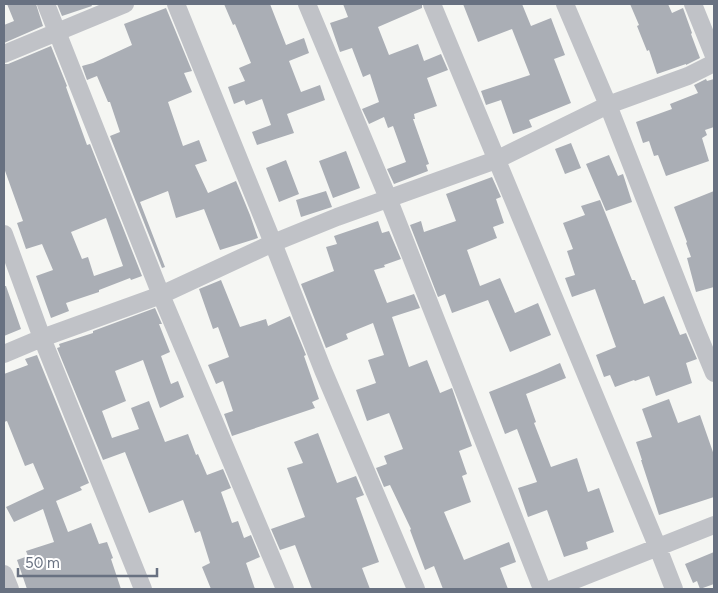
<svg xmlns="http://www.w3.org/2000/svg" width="718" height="593" viewBox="0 0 718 593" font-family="Figtree,sans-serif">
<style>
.building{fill:#aaaeb5;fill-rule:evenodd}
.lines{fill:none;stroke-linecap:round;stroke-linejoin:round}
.minor{stroke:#c0c2c7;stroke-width:18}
</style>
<rect width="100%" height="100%" fill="#f5f6f3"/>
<path class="building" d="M 7,4 L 36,4 L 43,26 L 4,43 L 4,25 L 14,21 Z
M 57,4 L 91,4 L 92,6 L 62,16 Z
M 224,4 L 270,4 L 286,45 L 304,38 L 309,53 L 289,61 L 301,92 L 320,85 L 325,100 L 287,114 L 294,133 L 257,145 L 252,132 L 271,125 L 262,99 L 246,105 L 244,100 L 234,104 L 228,87 L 245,81 L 239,68 L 251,63 L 235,24 L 233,25 Z
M 343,4 L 422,4 L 422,8 L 378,27 L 389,55 L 418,44 L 424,61 L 441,54 L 448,70 L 427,78 L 437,106 L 414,114 L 415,119 L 413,119 L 429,164 L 426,165 L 428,171 L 394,184 L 387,169 L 406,162 L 393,126 L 388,128 L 384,117 L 369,124 L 362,109 L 379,102 L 370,74 L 363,77 L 352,48 L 340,52 L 330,23 L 348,17 Z
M 463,4 L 522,4 L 531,26 L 551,18 L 565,55 L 554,59 L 571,103 L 529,120 L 532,127 L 513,134 L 501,100 L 486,105 L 481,91 L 530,75 L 512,29 L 478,42 Z
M 630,4 L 668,4 L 672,13 L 683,8 L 692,33 L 691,34 L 700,58 L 686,65 L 686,64 L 657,74 L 649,50 L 647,51 L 637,26 L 639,25 Z
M 166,8 L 192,71 L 184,73 L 192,92 L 168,102 L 183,146 L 199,140 L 207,161 L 195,165 L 208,193 L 236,181 L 250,215 L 258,238 L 220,250 L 204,209 L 176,218 L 168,191 L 140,202 L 165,267 L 162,268 L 110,136 L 120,132 L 110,102 L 108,102 L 97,76 L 87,80 L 82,66 L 93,63 L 132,45 L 124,24 Z
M 51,46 L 67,86 L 66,87 L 87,145 L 90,144 L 142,276 L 131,280 L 130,278 L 99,290 L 99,292 L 66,303 L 69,311 L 51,318 L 36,276 L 53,270 L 42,244 L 26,249 L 17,223 L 23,221 L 4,168 L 4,64 L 8,64 ZM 106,218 L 123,266 L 94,276 L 88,257 L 82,259 L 71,232 Z
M 706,79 L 707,81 L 714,79 L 714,127 L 705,130 L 707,135 L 702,138 L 709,161 L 666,176 L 658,155 L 654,156 L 649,141 L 643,143 L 636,122 L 672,109 L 670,104 L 698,93 L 694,85 Z
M 571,143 L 581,168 L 565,174 L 555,149 Z
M 346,151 L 360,188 L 333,198 L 319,161 Z
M 609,155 L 618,176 L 623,174 L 632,202 L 606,211 L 586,164 Z
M 286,160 L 299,194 L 279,202 L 266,168 Z
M 492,177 L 501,197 L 496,199 L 504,223 L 493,227 L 497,238 L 467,250 L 480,286 L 500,278 L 515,313 L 538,303 L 551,335 L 510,352 L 488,300 L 452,313 L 445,294 L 438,297 L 410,225 L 421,221 L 424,232 L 456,221 L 446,194 Z
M 326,191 L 332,207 L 301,217 L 296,200 Z
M 714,191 L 714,287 L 696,292 L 687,258 L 691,257 L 686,243 L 687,242 L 674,207 Z
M 600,200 L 632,280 L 635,280 L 644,304 L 664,296 L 680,335 L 686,333 L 697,359 L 686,363 L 692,383 L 656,396 L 649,376 L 635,381 L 634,380 L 615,387 L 610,375 L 604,377 L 596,355 L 616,347 L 595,289 L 572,297 L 565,278 L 575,275 L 567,251 L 573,249 L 563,223 L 585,215 L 581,206 Z
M 378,221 L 382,233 L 389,231 L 401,259 L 384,265 L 385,267 L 374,270 L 387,303 L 414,294 L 420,308 L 392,317 L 409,367 L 427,360 L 440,393 L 452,388 L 472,446 L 459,451 L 467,474 L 462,476 L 471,502 L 444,512 L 464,560 L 509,542 L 516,562 L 500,568 L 508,589 L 443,589 L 434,566 L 425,570 L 410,530 L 411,529 L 390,485 L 384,487 L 376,468 L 387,464 L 384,456 L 403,449 L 389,413 L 367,421 L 356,390 L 376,383 L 368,360 L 384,355 L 373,323 L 346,334 L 348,339 L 326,348 L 301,284 L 334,271 L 326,247 L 337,244 L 334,236 Z
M 221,280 L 240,327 L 266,319 L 268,326 L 290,316 L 306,355 L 304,356 L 319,399 L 312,402 L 315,408 L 232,436 L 224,414 L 233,411 L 223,381 L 216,384 L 208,365 L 229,357 L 218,327 L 213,329 L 199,289 Z
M 4,286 L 6,286 L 21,329 L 4,336 Z
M 155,308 L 162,324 L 159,324 L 170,352 L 161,356 L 171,384 L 178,381 L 184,397 L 160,408 L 143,360 L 115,371 L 126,401 L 102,411 L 112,438 L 139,429 L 131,408 L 149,401 L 165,442 L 188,434 L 196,455 L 198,454 L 207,475 L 223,469 L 231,488 L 221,492 L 232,523 L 238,521 L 244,538 L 251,535 L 260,557 L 246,563 L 255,589 L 211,589 L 202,567 L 210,563 L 200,531 L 195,533 L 183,500 L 149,513 L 125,452 L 103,460 L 57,348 L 60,347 L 59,344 L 93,333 L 93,331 Z
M 37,355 L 89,483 L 80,487 L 82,490 L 56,501 L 68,532 L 91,523 L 99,544 L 107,542 L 113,558 L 111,559 L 121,589 L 27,589 L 17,560 L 28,556 L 26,551 L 54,542 L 43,509 L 14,522 L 6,507 L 44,489 L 33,463 L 25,466 L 7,421 L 4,422 L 4,374 L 28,365 L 25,359 Z
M 560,363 L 566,378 L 526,394 L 536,422 L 534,423 L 551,467 L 577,458 L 588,492 L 599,488 L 614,532 L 586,542 L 588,549 L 564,557 L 547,510 L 528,517 L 518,488 L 537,482 L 517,429 L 505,434 L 489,392 L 537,373 Z
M 669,399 L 678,423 L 700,415 L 714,455 L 714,497 L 659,515 L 641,460 L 642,460 L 636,442 L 652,437 L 642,409 Z
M 318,433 L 337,483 L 356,476 L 364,495 L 356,498 L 379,562 L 362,568 L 370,589 L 312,589 L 295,545 L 280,550 L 271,529 L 305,517 L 287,468 L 303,463 L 294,442 Z
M 714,552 L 714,584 L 700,589 L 697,581 L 693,583 L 685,564 Z"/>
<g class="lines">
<path class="minor" d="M 46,4 L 161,295 L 285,589
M 176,4 L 273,243 L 323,370 L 416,589
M 307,4 L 388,198 L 542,589
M 432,4 L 658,548 L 674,589
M 565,4 L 608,105 L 695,327 L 714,373
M 693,4 L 714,56
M 4,54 L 125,4
M 4,234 L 42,338 L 143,589
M 4,354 L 42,338 L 161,295 L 273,243 L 337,217 L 496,160 L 608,105 L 688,76 L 714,63
M 4,574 L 10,589
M 552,589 L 714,525"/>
</g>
<rect width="718" height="593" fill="none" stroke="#687181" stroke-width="10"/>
<path d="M18 568v8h139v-8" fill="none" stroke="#687181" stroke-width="2.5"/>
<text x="25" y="568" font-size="15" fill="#687181" stroke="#ffffff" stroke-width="4" paint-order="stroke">50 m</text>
</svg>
